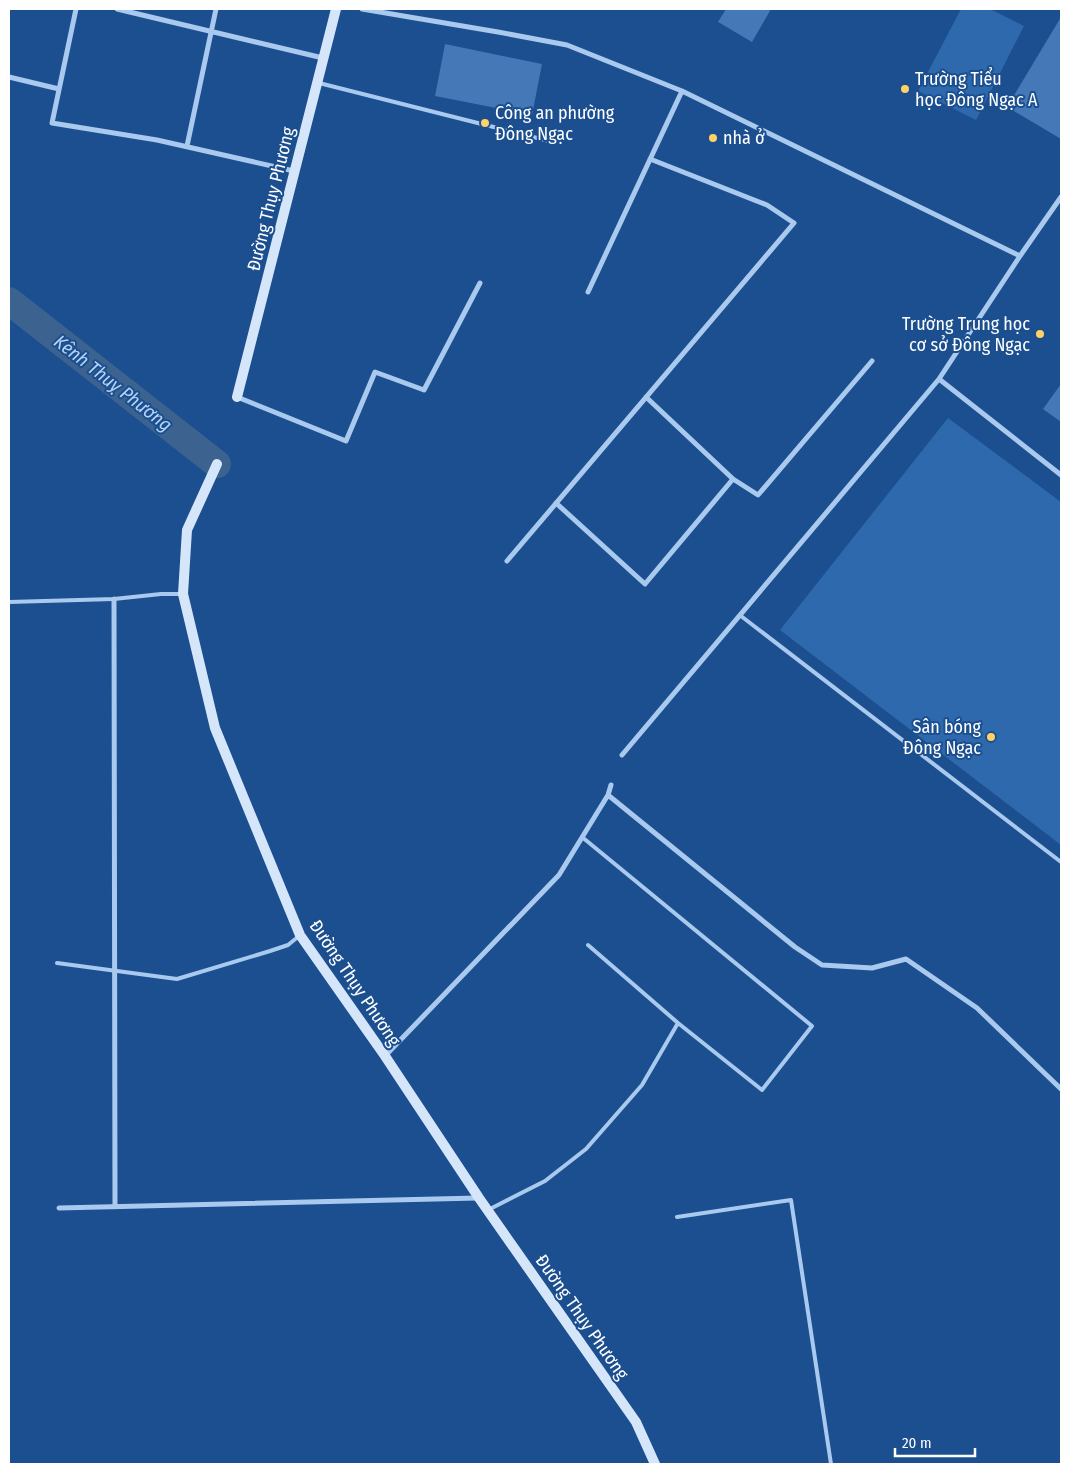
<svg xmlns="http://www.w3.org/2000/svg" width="1070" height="1473" viewBox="0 0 1070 1473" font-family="'Fira Sans Condensed',sans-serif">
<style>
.green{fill:#2e69ad}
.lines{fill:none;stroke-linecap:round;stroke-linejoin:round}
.canal{stroke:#3c6290;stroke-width:28}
.building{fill:#4478b7}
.lane{stroke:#a9c9ee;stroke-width:4}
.street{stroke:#a9c9ee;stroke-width:5}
.secondary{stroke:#d6e6fa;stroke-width:10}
.poi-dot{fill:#ffd166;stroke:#1b4f8f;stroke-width:2}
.labels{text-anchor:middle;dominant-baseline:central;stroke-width:4;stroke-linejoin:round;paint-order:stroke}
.poi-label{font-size:18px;fill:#fff;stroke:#1b4f8f;text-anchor:start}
.street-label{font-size:18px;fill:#fff;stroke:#1b4f8f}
.water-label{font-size:19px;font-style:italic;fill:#b5d3f5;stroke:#1b4f8f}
</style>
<rect width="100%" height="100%" fill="#1b4f8f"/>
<path class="green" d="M 961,9 L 990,9 L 1024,26 L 976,120 L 918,91 Z
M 948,418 L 1061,502 L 1061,845 L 780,630 Z"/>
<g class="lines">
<path class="canal" d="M 9,301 L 217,464"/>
</g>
<path class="building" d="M 726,9 L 771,9 L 752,42 L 718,22 Z
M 1061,17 L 1061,139 L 1007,107 Z
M 445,44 L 542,64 L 532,115 L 435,96 Z
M 1061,384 L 1061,422 L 1043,409 Z"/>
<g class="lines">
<path class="lane" d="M 319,83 L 549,141
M 9,602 L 114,599 L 161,594 L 181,594
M 741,616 L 1061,862
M 582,837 L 812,1026 L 762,1090 L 678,1023 L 588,945
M 57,963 L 177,979 L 270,951 L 288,945 L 299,936
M 488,1210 L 545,1181 L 586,1149 L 642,1085 L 678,1023
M 677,1217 L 791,1200 L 831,1464"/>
<path class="street" d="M 76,9 L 52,123 L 157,140 L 294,171
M 117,9 L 323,58
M 362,9 L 498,32 L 567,45 L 682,91 L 1020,256
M 9,77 L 59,89
M 187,146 L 216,9
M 588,292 L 682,91
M 939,379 L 1061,475
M 237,397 L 346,441 L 375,372 L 424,390 L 480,283
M 646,397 L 733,479
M 556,503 L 645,584 L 733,479 L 758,495 L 872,361
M 507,561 L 794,223 L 767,205 L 650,159
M 114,599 L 115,1207
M 622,755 L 939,379 L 1020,256 L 1061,197
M 611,785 L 608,795 L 795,947 L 822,965 L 872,968 L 906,959 L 977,1008 L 1061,1089
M 385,1056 L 559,875 L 608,795
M 59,1208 L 478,1198"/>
<path class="secondary" d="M 237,397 L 336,9
M 217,464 L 187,530 L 183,594 L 215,728 L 300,935 L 385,1056 L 479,1198 L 636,1422 L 655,1464"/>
</g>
<g class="poi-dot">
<circle cx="905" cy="89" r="5"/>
<circle cx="485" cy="123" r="5"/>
<circle cx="713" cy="138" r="5"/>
<circle cx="1040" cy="334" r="5"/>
<circle cx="991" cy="737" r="5"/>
</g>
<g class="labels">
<g class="poi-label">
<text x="915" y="79">Trường Tiểu<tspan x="915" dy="21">học Đông Ngạc A</tspan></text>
<text x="495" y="113">Công an phường<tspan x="495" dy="21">Đông Ngạc</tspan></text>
<text x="723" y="138">nhà ở</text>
<text x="1030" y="324" text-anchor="end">Trường Trung học<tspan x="1030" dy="21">cơ sở Đông Ngạc</tspan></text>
<text x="981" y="727" text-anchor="end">Sân bóng<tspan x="981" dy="21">Đông Ngạc</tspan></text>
</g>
<g class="street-label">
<text transform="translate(271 199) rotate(-76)">Đường Thụy Phương</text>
<text transform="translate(355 983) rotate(56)">Đường Thụy Phương</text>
<text transform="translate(582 1317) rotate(55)">Đường Thụy Phương</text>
</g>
<g class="water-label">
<text transform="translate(113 383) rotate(38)">Kênh Thuỵ Phương</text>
</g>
</g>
<rect width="1070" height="1473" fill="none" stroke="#ffffff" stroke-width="20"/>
<path d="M895 1448v8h80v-8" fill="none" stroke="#ffffff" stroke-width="2.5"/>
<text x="902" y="1448" font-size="15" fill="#ffffff" stroke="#1b4f8f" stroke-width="4" paint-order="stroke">20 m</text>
</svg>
